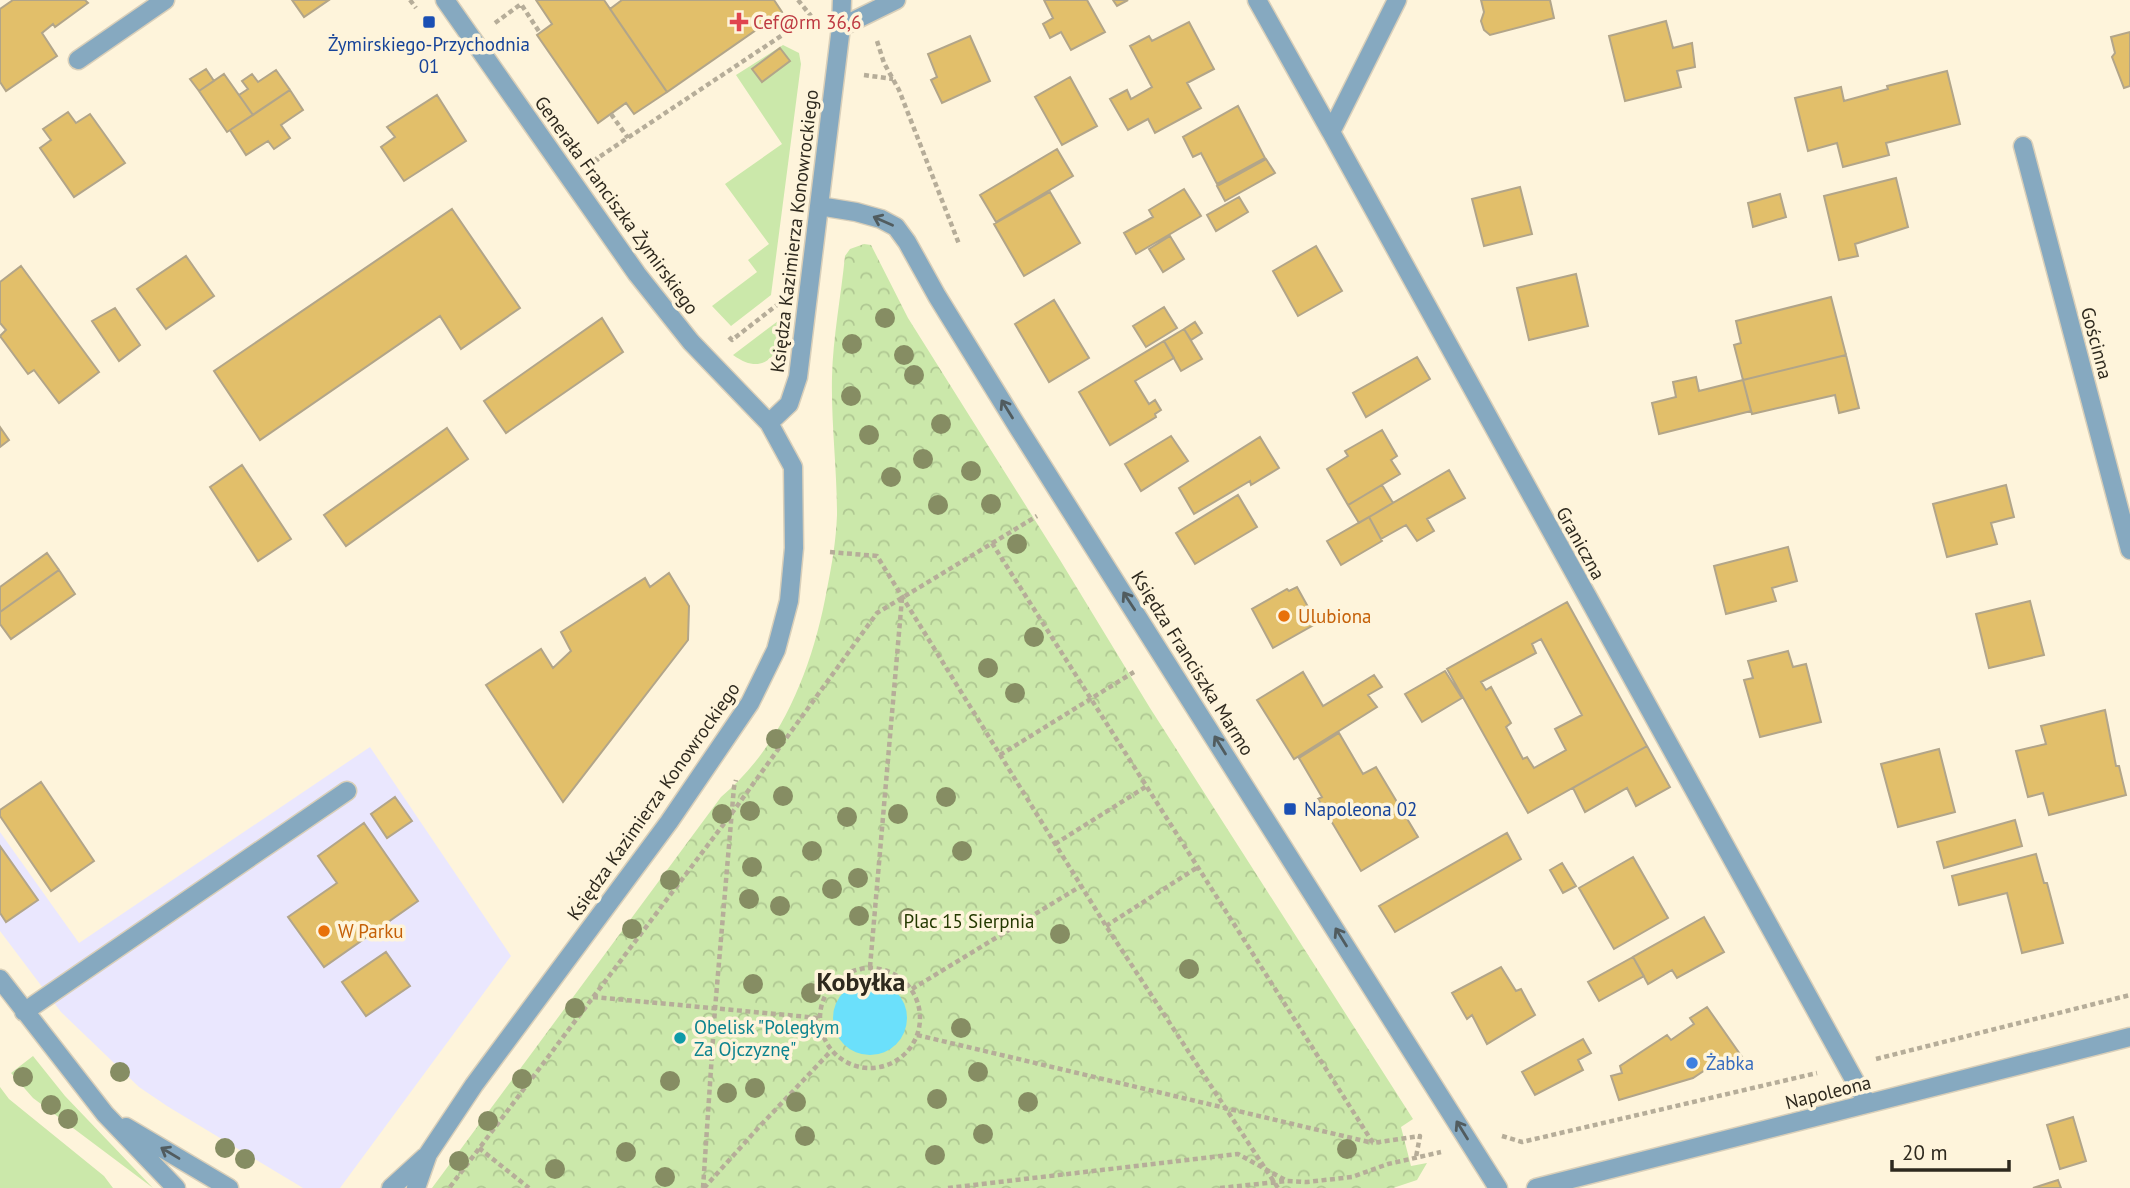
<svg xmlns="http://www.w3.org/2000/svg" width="2130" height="1188" viewBox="0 0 2130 1188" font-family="'PT Sans',sans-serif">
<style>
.commercial{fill:#eae7fe}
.grass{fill:#cbe8aa}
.forest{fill:url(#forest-crowns)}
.water{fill:#6be0fb}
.building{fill:#e2bf6a;stroke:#b2a589;stroke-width:2;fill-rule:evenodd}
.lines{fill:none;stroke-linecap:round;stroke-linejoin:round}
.minor-casing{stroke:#d9cfb9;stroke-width:21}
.path{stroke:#b6ad99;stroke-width:4.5;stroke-dasharray:5 3.5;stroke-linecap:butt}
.minor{stroke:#86a9c0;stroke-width:18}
.tree{fill:#868d63}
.oneway{stroke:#515c5f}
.transit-dot{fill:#1a4fb4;stroke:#fef4db;stroke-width:2.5}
.health-dot{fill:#e0444e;stroke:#fef4db;stroke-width:2.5}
.food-dot{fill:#e8710a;stroke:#fef4db;stroke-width:2.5}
.culture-dot{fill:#0f9aa8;stroke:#fef4db;stroke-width:2.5}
.shop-dot{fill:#3f7fe0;stroke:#fef4db;stroke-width:2.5}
.labels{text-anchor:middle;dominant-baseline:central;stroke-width:7;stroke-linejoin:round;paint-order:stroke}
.health-label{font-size:19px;fill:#be3a42;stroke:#fef4db;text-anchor:start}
.transit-label{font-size:19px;fill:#164399;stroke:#fef4db}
.street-label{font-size:19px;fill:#2e291e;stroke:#fef4db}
.food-label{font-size:19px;fill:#c56008;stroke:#fef4db;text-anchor:start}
.park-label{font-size:19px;fill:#243900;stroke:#fef4db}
.culture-label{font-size:19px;fill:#0d838f;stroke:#fef4db;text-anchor:start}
.shop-label{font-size:19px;fill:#366cbe;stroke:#fef4db;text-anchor:start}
.district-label{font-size:26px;font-weight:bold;fill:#2e291e;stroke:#fef4db}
</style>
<defs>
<pattern id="forest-crowns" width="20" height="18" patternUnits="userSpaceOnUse" patternTransform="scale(1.75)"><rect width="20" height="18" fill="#cbe8aa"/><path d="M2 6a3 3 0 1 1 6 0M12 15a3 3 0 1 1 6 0" fill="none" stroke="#afc792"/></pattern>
</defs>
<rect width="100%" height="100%" fill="#fef4db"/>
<path class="commercial" d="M 370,747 L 511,956 L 340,1188 L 303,1188 L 167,1106 L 139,1087 L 61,1012 L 0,931 L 0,832 L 79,943 Z"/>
<path class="grass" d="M 783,45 L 799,53 L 801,64 L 771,295 L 731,326 L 712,306 L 757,272 L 748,260 L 769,244 L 725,184 L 782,144 L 736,75 Z
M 786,315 C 783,346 769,381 733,355 Z
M 33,1056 L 65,1096 L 153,1188 L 33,1098 L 11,1073 Z
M 0,1087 L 9,1099 L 104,1176 L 113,1188 L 0,1188 Z"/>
<path class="forest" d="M 864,244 L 871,245 L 908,318 L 1060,560 L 1150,708 L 1413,1119 L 1401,1127 L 1411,1166 L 1427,1163 L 1417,1180 L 1393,1188 L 432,1188 L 721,797 C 783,745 813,666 827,589 C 832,564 836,541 837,515 C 837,469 831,423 832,377 C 833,337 841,296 845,256 L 850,249 Z"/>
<path class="water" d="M833 1018a37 37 0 1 1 74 0a37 37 0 1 1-74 0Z"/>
<path class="building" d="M 13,0 L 85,0 L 88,3 L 55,27 L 53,24 L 42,33 L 57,56 L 6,91 L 0,82 L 0,9 Z
M 292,0 L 329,0 L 304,17 Z
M 536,0 L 604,0 L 667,92 L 634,114 L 626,103 L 598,123 L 537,35 L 552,24 Z
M 622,0 L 774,0 L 782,12 L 667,92 L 610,9 Z
M 1044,0 L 1087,0 L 1105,32 L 1071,50 L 1061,32 L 1050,38 L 1043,24 L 1053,18 Z
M 1113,0 L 1128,0 L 1117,6 Z
M 1481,0 L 1550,0 L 1554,18 L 1490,35 L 1484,30 L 1481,21 L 1484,12 Z
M 1666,21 L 1673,48 L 1692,43 L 1695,67 L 1677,71 L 1681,87 L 1625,101 L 1609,36 Z
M 1189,22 L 1214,69 L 1187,83 L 1201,108 L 1155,133 L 1148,119 L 1128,130 L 1110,99 L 1127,90 L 1131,99 L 1152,87 L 1130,46 L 1149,36 L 1152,41 Z
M 2130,32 L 2130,86 L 2124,88 L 2112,57 L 2115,53 L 2111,37 Z
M 970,36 L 990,81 L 942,103 L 931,80 L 937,77 L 928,54 Z
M 780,48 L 790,61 L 762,82 L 752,69 Z
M 206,69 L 214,81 L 199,91 L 190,79 Z
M 276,70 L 290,90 L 253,115 L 239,95 L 248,89 L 242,81 L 252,74 L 258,82 Z
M 1947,71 L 1960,124 L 1886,143 L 1889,155 L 1843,167 L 1837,143 L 1808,151 L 1795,98 L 1841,87 L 1844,101 L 1888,89 L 1887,86 Z
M 224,74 L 253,115 L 227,132 L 199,91 Z
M 1070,77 L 1097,126 L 1062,145 L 1035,97 Z
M 290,90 L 303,110 L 281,125 L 290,138 L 274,149 L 268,141 L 246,155 L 230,130 Z
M 437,95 L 466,141 L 404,181 L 381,147 L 395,137 L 387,127 Z
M 1238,106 L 1265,158 L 1217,184 L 1201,153 L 1193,157 L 1183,137 Z
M 68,112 L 76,123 L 90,114 L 125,163 L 74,197 L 40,148 L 51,140 L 43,129 Z
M 1057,149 L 1073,176 L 996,222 L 980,195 Z
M 1266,159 L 1275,173 L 1225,201 L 1217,186 Z
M 1896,178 L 1908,227 L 1855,244 L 1858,256 L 1839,260 L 1824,196 Z
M 1520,187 L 1532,234 L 1484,246 L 1472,199 Z
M 1184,189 L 1201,216 L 1136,254 L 1124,233 L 1153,217 L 1149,210 Z
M 1050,192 L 1080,243 L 1024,276 L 994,224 Z
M 1780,194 L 1786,217 L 1753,227 L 1748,203 Z
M 1239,197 L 1248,212 L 1216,231 L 1207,215 Z
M 452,209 L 520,308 L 461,349 L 440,316 L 260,440 L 214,371 Z
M 1170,236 L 1184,259 L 1163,272 L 1149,249 Z
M 1316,246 L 1342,291 L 1298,316 L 1273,271 Z
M 186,256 L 214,296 L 166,329 L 137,289 Z
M 21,266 L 99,372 L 59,403 L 34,370 L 28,374 L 0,336 L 6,330 L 0,323 L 0,282 Z
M 1576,274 L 1588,326 L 1529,340 L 1517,288 Z
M 1831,297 L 1846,355 L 1743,380 L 1734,345 L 1741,343 L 1736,321 Z
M 1054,300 L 1089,358 L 1049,382 L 1015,324 Z
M 1164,307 L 1177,328 L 1146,347 L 1133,326 Z
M 115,308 L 140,345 L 119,361 L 92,321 Z
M 602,318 L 623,352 L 506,433 L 484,401 Z
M 1195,322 L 1202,333 L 1191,340 L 1184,329 Z
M 1184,329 L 1202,359 L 1181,371 L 1164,341 Z
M 1164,341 L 1174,358 L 1135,381 L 1149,404 L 1155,400 L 1161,410 L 1155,414 L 1156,417 L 1110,445 L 1079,392 Z
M 1846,355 L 1859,408 L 1839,413 L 1835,395 L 1752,414 L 1743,380 Z
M 1417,357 L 1430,379 L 1366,417 L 1353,393 Z
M 1696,377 L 1699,391 L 1743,380 L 1751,411 L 1659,434 L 1652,403 L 1676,397 L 1673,382 Z
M 0,427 L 9,440 L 0,447 Z
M 447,428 L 468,459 L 346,546 L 324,515 Z
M 1382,430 L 1397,456 L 1391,460 L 1400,474 L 1348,505 L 1327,469 L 1348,456 L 1345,451 Z
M 1171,436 L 1188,461 L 1141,491 L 1125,464 Z
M 1260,437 L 1279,468 L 1251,485 L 1250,481 L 1194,514 L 1179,488 Z
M 242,465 L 291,539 L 258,561 L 210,487 Z
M 1449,470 L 1465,498 L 1427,519 L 1434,531 L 1417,541 L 1406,525 L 1381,539 L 1369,517 Z
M 1382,485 L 1393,503 L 1359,523 L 1348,505 Z
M 2006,485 L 2014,517 L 1991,523 L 1997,544 L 1947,557 L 1933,504 Z
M 1238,495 L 1257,527 L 1195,564 L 1176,533 Z
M 1369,517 L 1382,541 L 1341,565 L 1327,541 Z
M 1788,547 L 1797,581 L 1772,588 L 1776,601 L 1726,614 L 1714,566 Z
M 47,553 L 59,570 L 0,612 L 0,587 Z
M 59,570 L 75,594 L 11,639 L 0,624 L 0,612 Z
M 669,573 L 689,606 L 688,640 L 563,802 L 486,685 L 541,649 L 553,668 L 571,651 L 561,632 L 645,578 L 650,587 Z
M 1297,587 L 1317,623 L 1273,648 L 1252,609 L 1287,589 L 1289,591 Z
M 2030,601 L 2044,655 L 1989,668 L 1976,614 Z
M 1567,602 L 1647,746 L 1528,813 L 1447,669 ZM 1541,639 L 1582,715 L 1555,729 L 1566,750 L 1534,768 L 1527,757 L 1523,759 L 1506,727 L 1511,723 L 1491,687 L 1486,690 L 1481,682 L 1536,653 L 1532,644 Z
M 1788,651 L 1793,667 L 1806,664 L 1821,722 L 1760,737 L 1744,680 L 1753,678 L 1748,661 Z
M 1445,671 L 1462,698 L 1422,722 L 1405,694 Z
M 1303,672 L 1323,706 L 1374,675 L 1382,687 L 1368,695 L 1377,707 L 1294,759 L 1257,700 Z
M 2105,710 L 2116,766 L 2119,766 L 2126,795 L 2049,815 L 2043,793 L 2028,797 L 2016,751 L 2046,744 L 2041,726 Z
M 1339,733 L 1363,774 L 1376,767 L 1418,837 L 1361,871 L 1318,799 L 1322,797 L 1299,758 Z
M 1647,746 L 1670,787 L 1636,806 L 1627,788 L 1585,812 L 1573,788 Z
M 1939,749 L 1955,812 L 1898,827 L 1881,764 Z
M 41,782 L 94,861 L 51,891 L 0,816 L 0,810 Z
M 395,797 L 412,821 L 387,838 L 371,814 Z
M 2015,820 L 2022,846 L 1944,868 L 1937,842 Z
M 364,823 L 418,901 L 324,967 L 288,917 L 337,883 L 318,856 Z
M 1507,833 L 1521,859 L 1395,932 L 1379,906 Z
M 0,846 L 38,900 L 6,922 L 0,913 Z
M 2036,854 L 2044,883 L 2047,883 L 2063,943 L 2022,953 L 2007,893 L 1959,905 L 1952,876 Z
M 1633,857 L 1668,918 L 1614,949 L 1579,888 Z
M 1562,863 L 1576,886 L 1563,893 L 1550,870 Z
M 1704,917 L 1724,952 L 1677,978 L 1672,970 L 1648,984 L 1633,957 Z
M 386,952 L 410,986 L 366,1016 L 342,982 Z
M 1633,957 L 1644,976 L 1599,1001 L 1588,982 Z
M 1501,967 L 1516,991 L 1521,989 L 1535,1015 L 1487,1044 L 1472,1015 L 1467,1019 L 1452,993 Z
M 1707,1007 L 1742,1057 L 1723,1070 L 1717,1062 L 1693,1078 L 1619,1100 L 1611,1076 L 1622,1073 L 1620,1066 L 1667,1035 L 1671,1040 L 1694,1024 L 1690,1018 Z
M 1583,1039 L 1591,1053 L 1578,1060 L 1583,1070 L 1535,1095 L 1522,1072 Z
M 2073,1117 L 2086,1161 L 2060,1169 L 2047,1125 Z
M 2058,1180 L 2061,1188 L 2033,1188 Z"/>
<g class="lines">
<g class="minor-casing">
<path id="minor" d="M 1257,0 L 1331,132
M 1397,0 L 1331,132 L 1867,1103
M 841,27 L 896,0
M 78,60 L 165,0
M 2023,146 L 2130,550
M 819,206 L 856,212 L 881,219 L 896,227 L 907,242 L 937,296 L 1019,429 L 1498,1188
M 769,423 L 789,404 L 798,377 L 841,27 L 842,0
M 0,979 L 105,1114 L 176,1188
M 24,1012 L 347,791
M 126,1127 L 229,1188
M 391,1188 L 425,1157
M 416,1188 L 428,1154 L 474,1085 L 669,822 L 750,703 L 776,650 L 789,601 L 794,548 L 793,467 L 769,423 L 691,342 L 637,274 L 445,0
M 1536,1188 L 2130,1037"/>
</g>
<path class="path" d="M 410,0 L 416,8
M 798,0 L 811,16
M 495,23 L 521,4 L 540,33
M 877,41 L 884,63 L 899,90 L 959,244
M 864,75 L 893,79
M 611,114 L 628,138
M 598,162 L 596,159 L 811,16
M 729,337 L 732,340 L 777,305
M 992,543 L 1373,1143 L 1420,1136 L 1416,1157
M 830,552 L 877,556 L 1106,926 L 1278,1188
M 1000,755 L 1134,672
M 1055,844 L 1147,786
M 1106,926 L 1198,867
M 870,967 L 902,598
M820 1018a50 50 0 1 1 100 0a50 50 0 1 1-100 0Z
M 912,989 L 1081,886
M 593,997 L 819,1018
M 917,1035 L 1373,1143
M 1876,1059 L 2130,995
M 1502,1136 L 1522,1142 L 1817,1073
M 479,1148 L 529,1188
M 450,1187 L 732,813 L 877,613 L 1037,516
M 703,1188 L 715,1009 L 734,787 L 736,780
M 704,1188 L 759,1127 L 831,1051
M 948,1188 L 1238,1154 L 1287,1181
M 1220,1188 L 1287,1181 L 1307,1182 L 1352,1177 L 1388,1164 L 1441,1152"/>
<use href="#minor" class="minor"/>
</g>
<g class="tree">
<circle cx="885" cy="318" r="10"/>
<circle cx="852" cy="344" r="10"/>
<circle cx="904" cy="355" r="10"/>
<circle cx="914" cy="375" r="10"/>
<circle cx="851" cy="396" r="10"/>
<circle cx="941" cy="424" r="10"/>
<circle cx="869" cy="435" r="10"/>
<circle cx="923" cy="459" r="10"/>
<circle cx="971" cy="471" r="10"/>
<circle cx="891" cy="477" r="10"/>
<circle cx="991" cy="504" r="10"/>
<circle cx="938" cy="505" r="10"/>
<circle cx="1017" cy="544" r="10"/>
<circle cx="1034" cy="637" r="10"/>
<circle cx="988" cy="668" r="10"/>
<circle cx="1015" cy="693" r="10"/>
<circle cx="776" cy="739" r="10"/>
<circle cx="783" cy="796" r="10"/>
<circle cx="946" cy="797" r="10"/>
<circle cx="750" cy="811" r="10"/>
<circle cx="722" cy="814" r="10"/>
<circle cx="898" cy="814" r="10"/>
<circle cx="847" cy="817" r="10"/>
<circle cx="812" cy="851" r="10"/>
<circle cx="962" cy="851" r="10"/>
<circle cx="752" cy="867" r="10"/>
<circle cx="858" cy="878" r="10"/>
<circle cx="670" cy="880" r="10"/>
<circle cx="832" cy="889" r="10"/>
<circle cx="749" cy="899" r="10"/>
<circle cx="780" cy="906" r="10"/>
<circle cx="859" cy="916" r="10"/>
<circle cx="908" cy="918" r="10"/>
<circle cx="632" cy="929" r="10"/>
<circle cx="1060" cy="934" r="10"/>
<circle cx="1189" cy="969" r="10"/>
<circle cx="753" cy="984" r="10"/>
<circle cx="811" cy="993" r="10"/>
<circle cx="575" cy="1008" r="10"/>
<circle cx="961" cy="1028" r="10"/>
<circle cx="120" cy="1072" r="10"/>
<circle cx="978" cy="1072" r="10"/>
<circle cx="23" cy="1077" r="10"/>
<circle cx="522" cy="1079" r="10"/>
<circle cx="670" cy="1081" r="10"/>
<circle cx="755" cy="1088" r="10"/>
<circle cx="727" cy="1093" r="10"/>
<circle cx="937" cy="1099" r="10"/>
<circle cx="796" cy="1102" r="10"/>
<circle cx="1028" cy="1102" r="10"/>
<circle cx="51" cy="1105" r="10"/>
<circle cx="68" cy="1119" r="10"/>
<circle cx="488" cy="1121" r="10"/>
<circle cx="983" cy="1134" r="10"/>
<circle cx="805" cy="1136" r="10"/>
<circle cx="225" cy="1148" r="10"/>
<circle cx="1347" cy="1149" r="10"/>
<circle cx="626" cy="1152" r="10"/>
<circle cx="935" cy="1155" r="10"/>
<circle cx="245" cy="1159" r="10"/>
<circle cx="459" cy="1161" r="10"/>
<circle cx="555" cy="1169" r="10"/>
<circle cx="665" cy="1177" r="10"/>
</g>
<defs><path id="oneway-shaft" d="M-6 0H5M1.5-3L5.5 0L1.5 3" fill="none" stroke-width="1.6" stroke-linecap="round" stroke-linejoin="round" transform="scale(1.75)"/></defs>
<g class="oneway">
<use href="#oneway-shaft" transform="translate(883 221) rotate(-156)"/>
<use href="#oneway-shaft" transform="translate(1007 409) rotate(-122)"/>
<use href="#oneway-shaft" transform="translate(1129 601) rotate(-123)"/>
<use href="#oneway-shaft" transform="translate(1220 745) rotate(-122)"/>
<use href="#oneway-shaft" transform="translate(1341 937) rotate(-122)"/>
<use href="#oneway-shaft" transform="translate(1462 1130) rotate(-122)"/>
<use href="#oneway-shaft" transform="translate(170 1153) rotate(-149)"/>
</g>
<g class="transit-dot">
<rect x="422" y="15" width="14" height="14" rx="3.5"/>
<rect x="1283" y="802" width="14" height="14" rx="3.5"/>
</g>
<path class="health-dot" d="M735.5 11.5h7v7h7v7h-7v7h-7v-7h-7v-7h7z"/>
<g class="food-dot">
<circle cx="1284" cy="616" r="7"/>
<circle cx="324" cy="931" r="7"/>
</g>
<circle class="culture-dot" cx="680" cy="1038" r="7"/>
<circle class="shop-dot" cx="1692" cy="1063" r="7"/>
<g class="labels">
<g class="health-label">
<text x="753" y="22">Cef@rm 36,6</text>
</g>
<g class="transit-label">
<text x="429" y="44">Żymirskiego-Przychodnia<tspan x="429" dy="22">01</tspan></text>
<text x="1304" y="809" text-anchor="start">Napoleona 02</text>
</g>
<g class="street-label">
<text transform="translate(617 205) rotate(54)">Generała Franciszka Żymirskiego</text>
<text transform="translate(794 231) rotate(-83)">Księdza Kazimierza Konowrockiego</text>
<text transform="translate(2097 343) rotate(75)">Gościnna</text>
<text transform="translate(1581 543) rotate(61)">Graniczna</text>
<text transform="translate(1193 663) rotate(58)">Księdza Franciszka Marmo</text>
<text transform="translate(653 801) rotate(-55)">Księdza Kazimierza Konowrockiego</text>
<text transform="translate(1828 1092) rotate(-14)">Napoleona</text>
</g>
<g class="food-label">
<text x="1298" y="616">Ulubiona</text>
<text x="338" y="931">W Parku</text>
</g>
<g class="park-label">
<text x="969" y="921">Plac 15 Sierpnia</text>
</g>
<g class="culture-label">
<text x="694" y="1027">Obelisk "Poległym<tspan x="694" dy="22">Za Ojczyznę"</tspan></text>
</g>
<g class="shop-label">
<text x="1706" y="1063">Żabka</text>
</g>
<g class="district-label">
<text x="861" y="981">Kobyłka</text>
</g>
</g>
<path d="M1892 1160v10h117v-10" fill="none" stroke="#2e291e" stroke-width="3.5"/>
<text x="1902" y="1160" font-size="21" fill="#2e291e" stroke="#fef4db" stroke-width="5" paint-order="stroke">20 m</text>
</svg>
